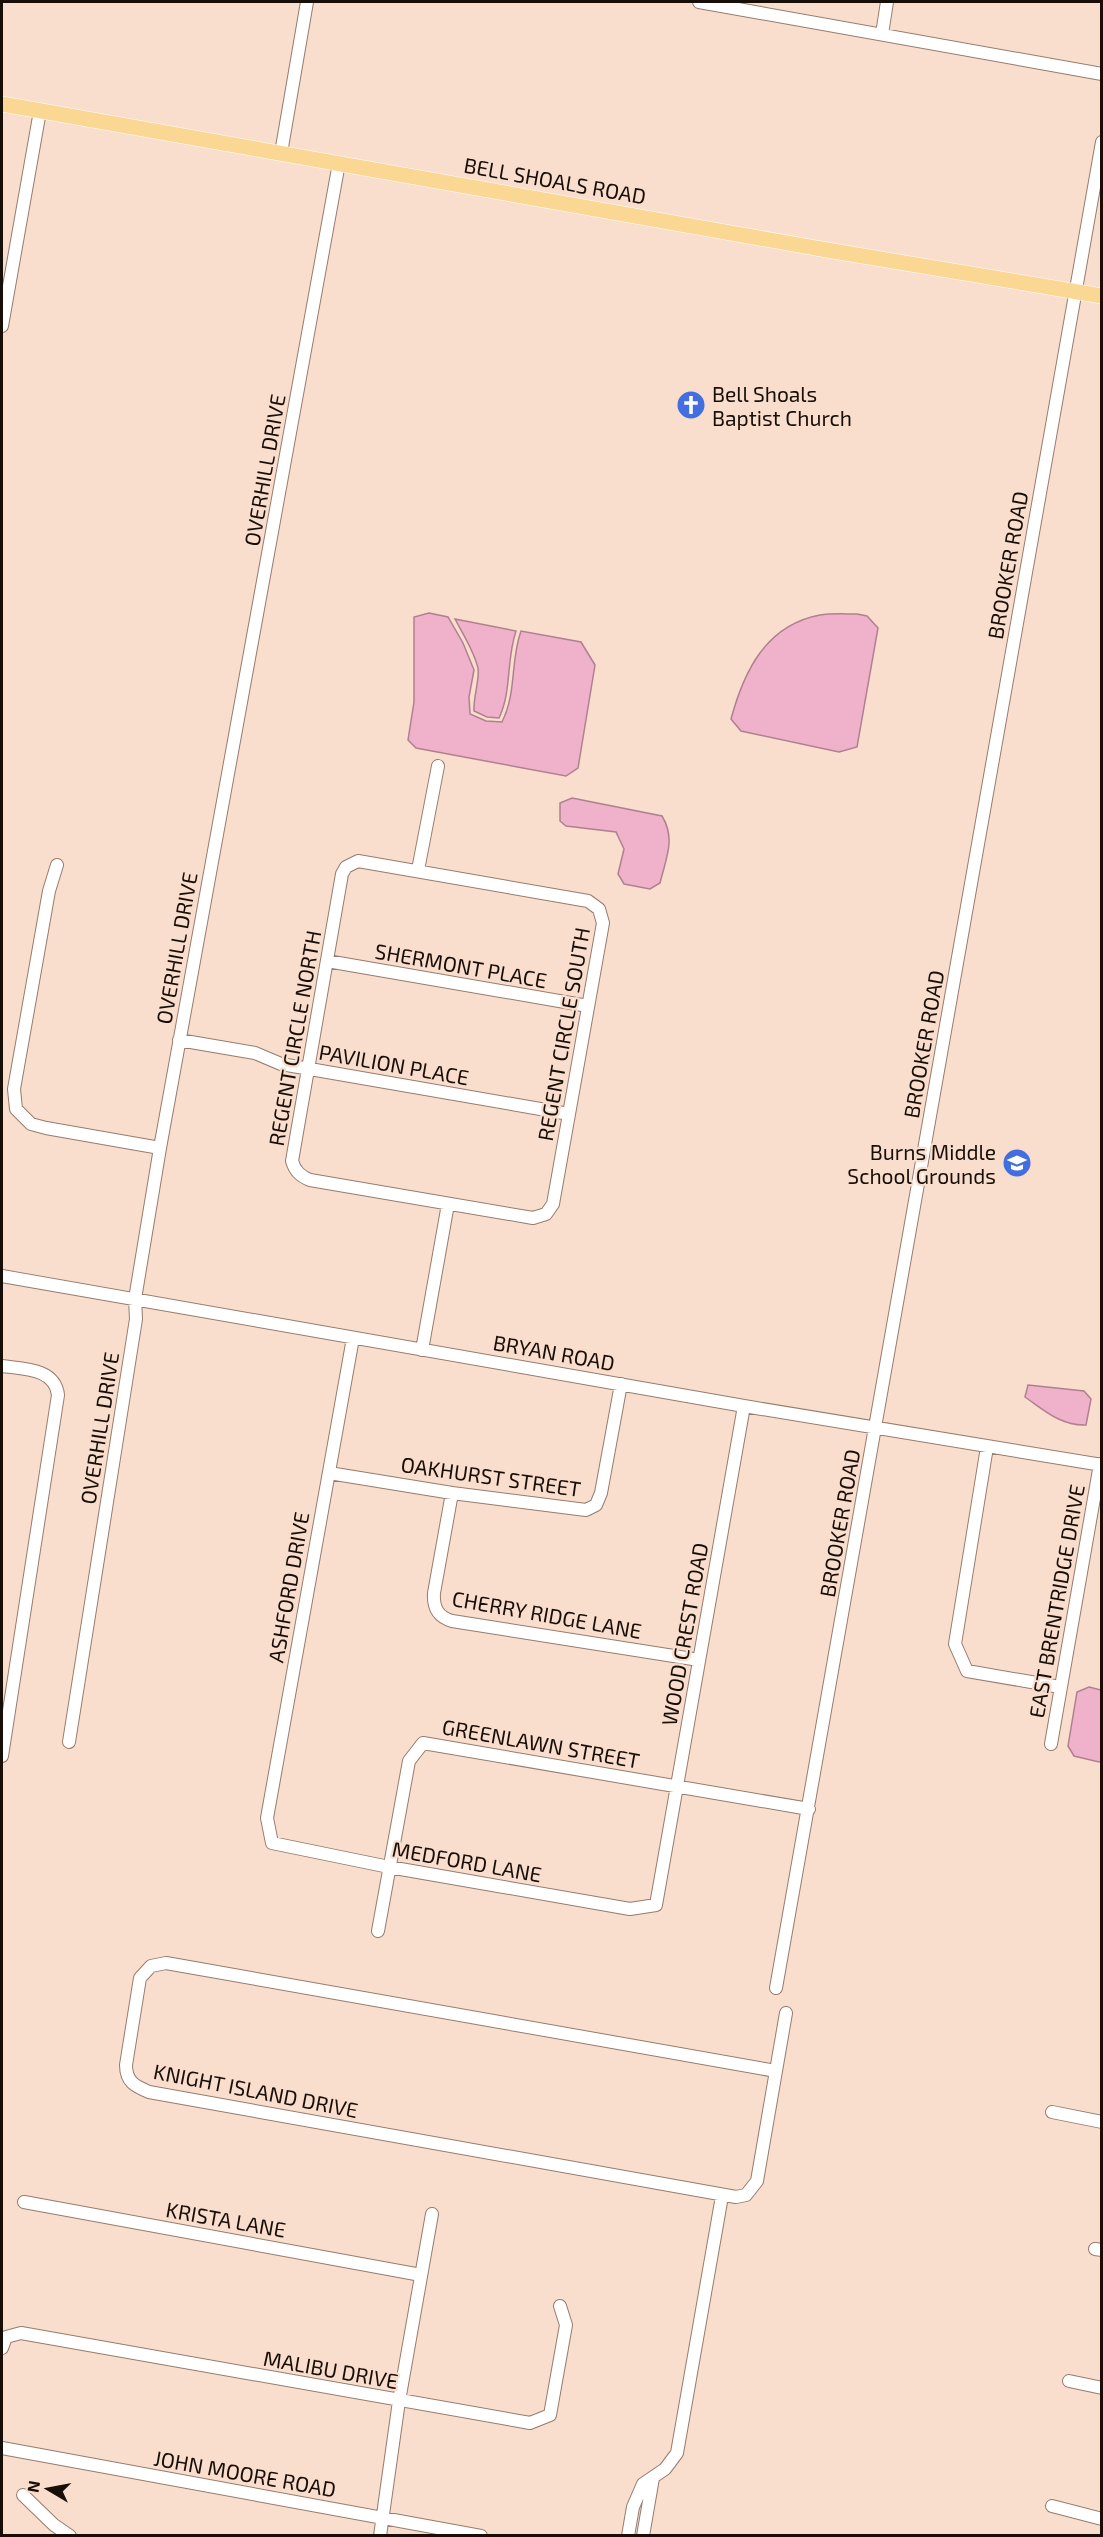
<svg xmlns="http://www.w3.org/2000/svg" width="1103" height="2537" viewBox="0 0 1103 2537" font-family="'Exo 2',sans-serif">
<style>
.water{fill:#f0b2cb;stroke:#af8190;stroke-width:1.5}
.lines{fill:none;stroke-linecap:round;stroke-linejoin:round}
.minor-casing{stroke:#967c6e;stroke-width:14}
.major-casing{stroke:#fff;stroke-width:16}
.minor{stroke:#fff;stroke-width:12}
.major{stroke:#fbd794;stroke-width:15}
.labels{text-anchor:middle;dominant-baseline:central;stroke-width:4.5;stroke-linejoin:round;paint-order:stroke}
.street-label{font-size:21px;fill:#170e08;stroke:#f9ddcd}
.poi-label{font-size:21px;fill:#170e08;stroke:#f9ddcd;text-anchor:start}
</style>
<rect width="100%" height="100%" fill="#f9ddcd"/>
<path class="water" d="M 429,613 L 448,617 L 463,643 L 474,670 L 469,697 L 470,714 L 486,721 L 502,722 C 517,692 510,662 521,631 L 581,642 L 595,665 L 578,768 L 566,776 L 416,748 L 408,740 L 414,702 L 414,617 Z
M 857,614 L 867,616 L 878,628 L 857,747 L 839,752 L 741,731 L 731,719 C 744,671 766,625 820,615 C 832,613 845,614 857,614 Z
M 455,619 L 516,631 C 506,660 512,691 499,718 L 487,717 L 474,711 C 473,698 480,679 478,668 C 474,651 463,634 455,619 Z
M 572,798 L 662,816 C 676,839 666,858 660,883 L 650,889 L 624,884 L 618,874 L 624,849 L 616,832 L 566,826 L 560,821 L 560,803 Z
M 1028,1385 L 1084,1391 L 1091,1399 L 1086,1425 C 1061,1426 1044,1410 1025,1397 Z
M 1089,1687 L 1101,1690 L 1102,1760 L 1099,1762 L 1074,1756 L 1068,1746 L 1077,1692 Z"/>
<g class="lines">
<g class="minor-casing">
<path id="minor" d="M 699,2 L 1102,74
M 882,34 L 887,2
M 281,153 L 307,2
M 2,326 L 40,111
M 358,861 L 588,901 L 599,909 L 603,923 L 553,1204 L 546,1214 L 533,1218 L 310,1180 C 300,1176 295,1171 292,1161 L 342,874 L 346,867 Z
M 57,865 L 49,891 L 14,1089 L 16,1109 L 31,1124 L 46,1128 L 160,1148
M 418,870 L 438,766
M 327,961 L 588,1006
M 179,1040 L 255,1053 L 281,1064 L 569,1114
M 2,1276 L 744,1406 L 1102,1465
M 353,1338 L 267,1818 L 272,1843 L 389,1867 L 630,1909 L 656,1905 L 744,1406
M 422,1350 L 448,1204
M 2,1366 C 23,1369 55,1368 58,1395 L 2,1756
M 987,1447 L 955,1644 L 967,1671 L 1060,1687
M 329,1473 L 452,1493 L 586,1510 L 596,1505 L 601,1493 L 621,1384
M 452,1493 L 434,1593 C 433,1608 438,1617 452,1621 L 699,1660
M 69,1742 L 136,1319 L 135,1299 L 160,1148 L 339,163
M 1051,1744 L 1100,1464
M 378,1931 L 409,1761 L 423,1743 L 809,1809
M 776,1988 L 1102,142
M 776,2071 L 166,1963 L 151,1966 L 140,1978 L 126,2065 C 126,2082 135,2086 149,2092 L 736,2197 L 746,2195 L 757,2181 L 786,2013
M 1052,2112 L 1102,2122
M 24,2202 L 421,2275
M 1095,2249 L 1102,2250
M 2,2348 L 6,2337 L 21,2333 L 530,2423 L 550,2415 L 566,2325 L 560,2306
M 1069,2381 L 1102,2388
M 2,2448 L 481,2536
M 23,2495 L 54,2525 L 70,2536
M 1052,2506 L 1102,2519
M 380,2536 L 399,2401 L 432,2214
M 628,2536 L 633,2507 L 643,2484 L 665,2469 L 677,2453 L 722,2196
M 643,2536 L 653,2478"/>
</g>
<g class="major-casing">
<path id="major" d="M 2,104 L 827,250 L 1102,296"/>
</g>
<use href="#minor" class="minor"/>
<use href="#major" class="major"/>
</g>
<defs>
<g id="church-disc" transform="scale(1.5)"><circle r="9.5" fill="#436ee0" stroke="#f9ddcd"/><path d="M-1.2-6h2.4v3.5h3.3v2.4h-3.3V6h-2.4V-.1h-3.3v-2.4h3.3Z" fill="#fff"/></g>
<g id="school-disc" transform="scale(1.5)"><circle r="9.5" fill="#436ee0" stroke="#f9ddcd"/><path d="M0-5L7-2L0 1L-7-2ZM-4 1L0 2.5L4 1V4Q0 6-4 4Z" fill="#fff"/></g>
</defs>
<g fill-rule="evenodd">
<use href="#church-disc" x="691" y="405"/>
<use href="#school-disc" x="1017" y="1163"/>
</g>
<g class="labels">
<g class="street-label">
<text transform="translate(555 180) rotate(10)">BELL SHOALS ROAD</text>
<text transform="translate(264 470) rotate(-80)">OVERHILL DRIVE</text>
<text transform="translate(1007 565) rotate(-80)">BROOKER ROAD</text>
<text transform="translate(176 948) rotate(-80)">OVERHILL DRIVE</text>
<text transform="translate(461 965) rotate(10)">SHERMONT PLACE</text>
<text transform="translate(563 1034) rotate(-80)">REGENT CIRCLE SOUTH</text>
<text transform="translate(294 1038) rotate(-80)">REGENT CIRCLE NORTH</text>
<text transform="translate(923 1044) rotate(-80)">BROOKER ROAD</text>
<text transform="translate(394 1064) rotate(10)">PAVILION PLACE</text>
<text transform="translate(554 1352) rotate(10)">BRYAN ROAD</text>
<text transform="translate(99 1428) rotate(-81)">OVERHILL DRIVE</text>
<text transform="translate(491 1476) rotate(8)">OAKHURST STREET</text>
<text transform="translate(839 1523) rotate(-80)">BROOKER ROAD</text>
<text transform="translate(288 1587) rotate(-80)">ASHFORD DRIVE</text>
<text transform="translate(1056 1601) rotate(-80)">EAST BRENTRIDGE DRIVE</text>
<text transform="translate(547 1614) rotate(10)">CHERRY RIDGE LANE</text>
<text transform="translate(684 1634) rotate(-80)">WOOD CREST ROAD</text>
<text transform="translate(541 1743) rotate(10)">GREENLAWN STREET</text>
<text transform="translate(467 1861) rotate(10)">MEDFORD LANE</text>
<text transform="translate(256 2090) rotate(11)">KNIGHT ISLAND DRIVE</text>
<text transform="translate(226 2219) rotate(10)">KRISTA LANE</text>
<text transform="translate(331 2369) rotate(10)">MALIBU DRIVE</text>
<text transform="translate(245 2473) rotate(10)">JOHN MOORE ROAD</text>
</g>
<g class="poi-label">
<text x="712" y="393">Bell Shoals<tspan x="712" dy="24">Baptist Church</tspan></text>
<text x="996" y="1151" text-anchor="end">Burns Middle<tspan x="996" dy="24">School Grounds</tspan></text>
</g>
</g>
<rect width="1103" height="2537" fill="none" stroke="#170e08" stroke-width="6"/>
<g transform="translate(48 2489) rotate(280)" stroke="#f9ddcd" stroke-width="4.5" paint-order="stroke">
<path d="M0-4.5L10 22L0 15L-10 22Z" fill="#170e08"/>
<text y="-9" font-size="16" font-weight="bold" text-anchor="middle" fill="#170e08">N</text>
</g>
</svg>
